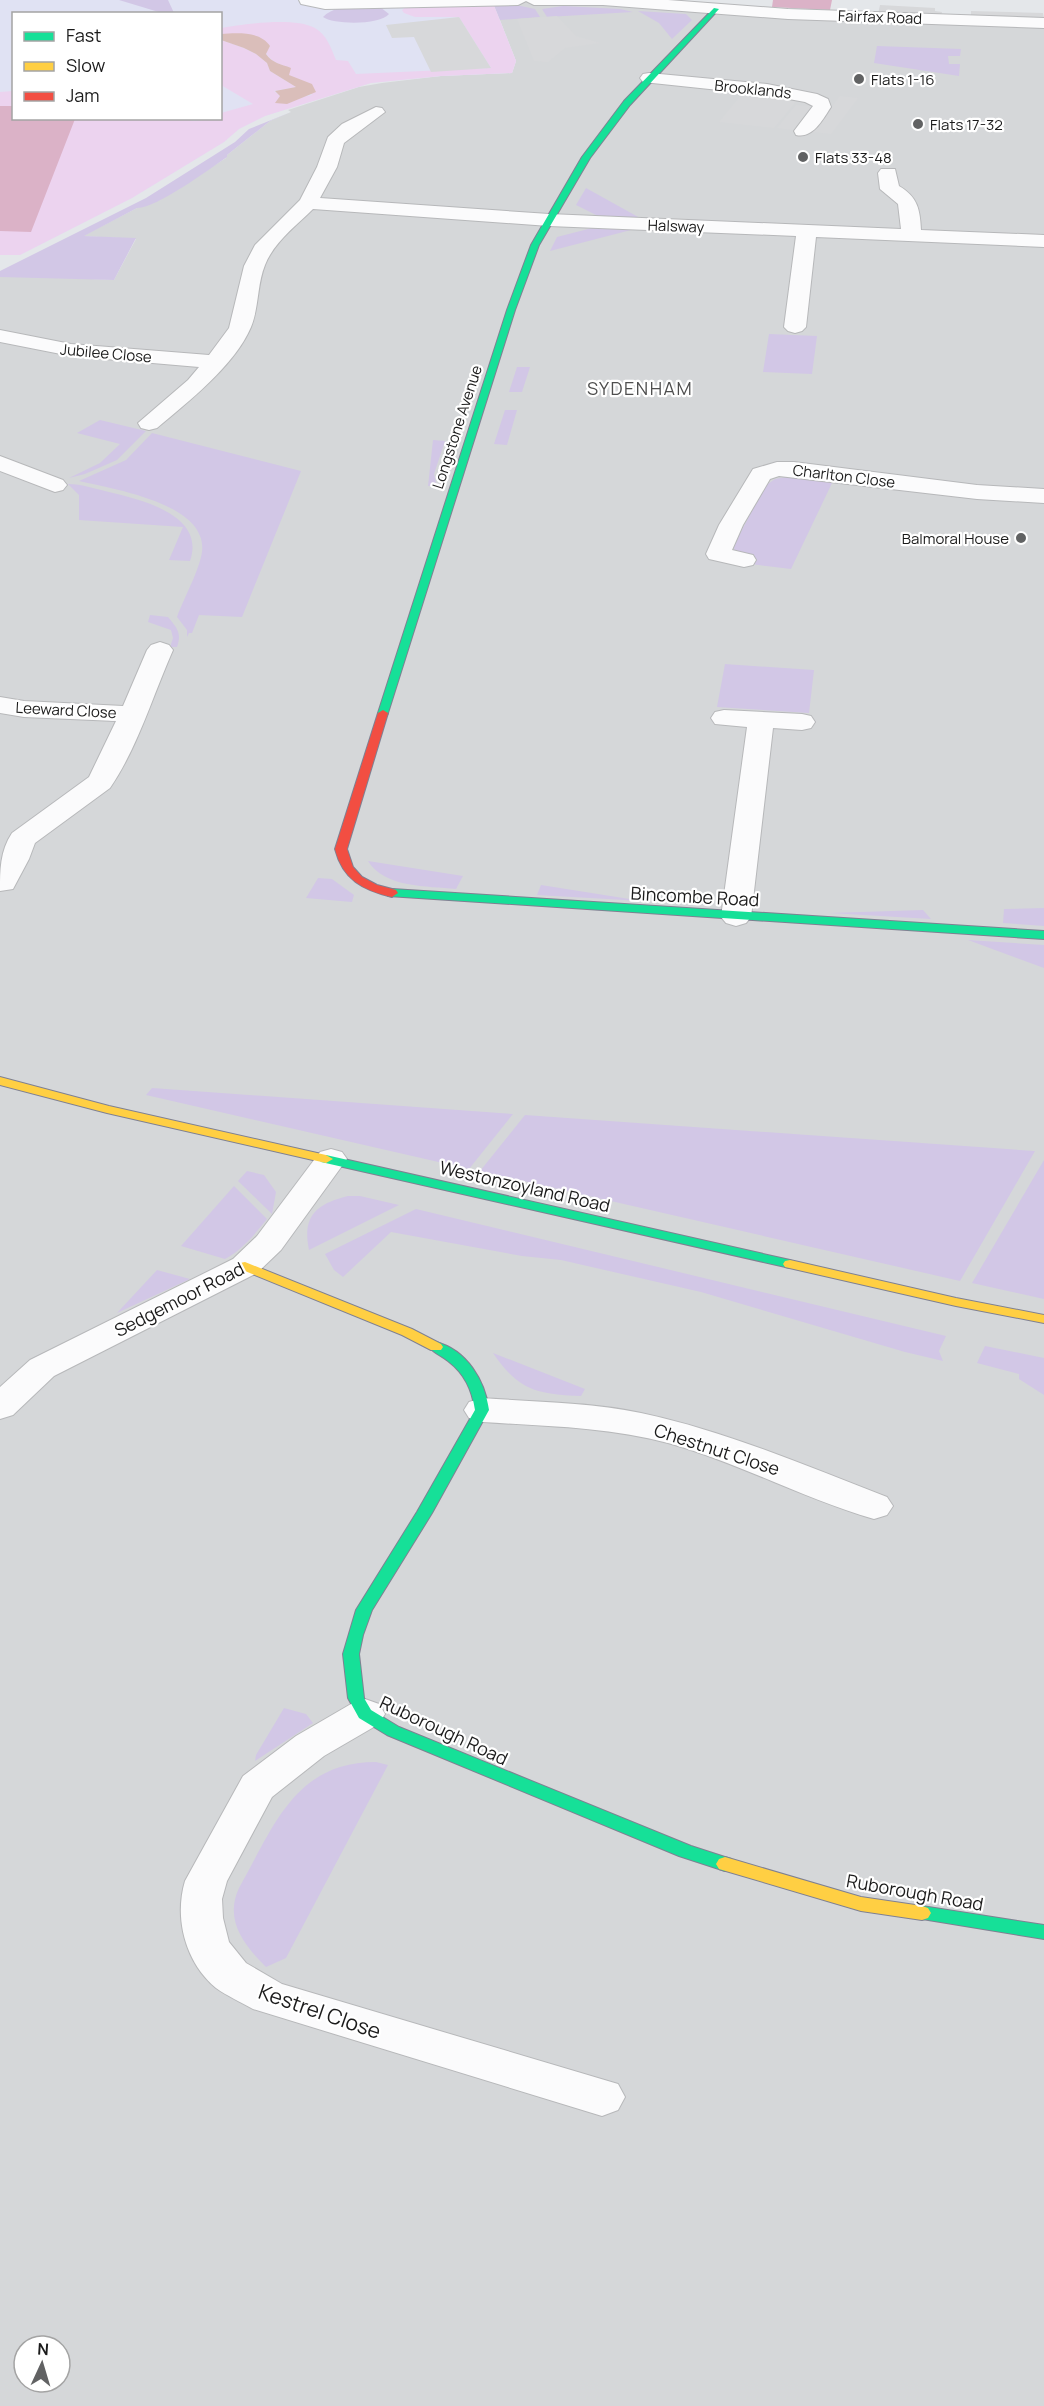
<svg xmlns="http://www.w3.org/2000/svg" width="1044" height="2406" viewBox="0 0 1044 2406" font-family="Manrope,sans-serif">
<style>
.residential{fill:#d5d7d9;fill-rule:evenodd}
.education{fill:#e0e2f3;fill-rule:evenodd}
.grass{fill:#d2c7e6}
.park{fill:#ecd3ef}
.pitch{fill:#dbb2c7}
.parking{fill:#d7d8da}
.water{fill:#dabeba}
.lines{fill:none;stroke-linecap:round;stroke-linejoin:round}
.street-casing{stroke:#b7b8ba;stroke-width:2}
.fast-casing{stroke:#7f8092;stroke-width:2}
.slow-casing{stroke:#7f8092;stroke-width:2}
.jam-casing{stroke:#7f8092;stroke-width:2}
.street{fill:#fbfbfc;fill-rule:evenodd}
.fast{fill:#16e098;fill-rule:evenodd}
.slow{fill:#ffcf43;fill-rule:evenodd}
.jam{fill:#f24e42;fill-rule:evenodd}
.poi-dot{fill:#616263;stroke:#fff;stroke-width:2}
.labels{text-anchor:middle;dominant-baseline:central;stroke-width:4.5;stroke-linejoin:round;paint-order:stroke}
.far-street-label{font-size:15px;fill:#1b1b1b;stroke:#fff}
.far-poi-label{font-size:15px;fill:#1b1b1b;stroke:#fff;text-anchor:start}
.far-quarter-label{font-size:18px;letter-spacing:1.5px;fill:#4e4e4e;stroke:#fff}
.street-label{font-size:18px;fill:#1b1b1b;stroke:#fff}
.near-street-label{font-size:21px;fill:#1b1b1b;stroke:#fff}
</style>
<rect width="100%" height="100%" fill="#e4e7ea"/>
<path class="residential" d="M 492,0 L 600,0 L 1044,23 L 1044,2406 L 0,2406 L 0,275 L 114,280 L 136,239 L 83,236 L 137,208 L 159,200 L 226,158 L 227,155 L 270,121 L 291,112 L 288,110 L 359,87 L 382,83 L 441,76 L 512,73 L 516,61 ZM 24,2346 L 60,2346 L 60,2382 L 24,2382 Z"/>
<path class="education" d="M 0,0 L 492,0 L 516,61 L 512,73 L 441,76 L 371,83 L 265,116 L 239,129 L 224,142 L 132,198 L 20,255 L 0,255 ZM 14,14 L 220,14 L 220,118 L 14,118 Z"/>
<path class="grass" d="M 119,0 L 168,0 L 174,13 L 162,13 Z
M 493,3 L 507,3 L 535,9 L 540,17 L 500,20 Z
M 563,6 L 620,9 L 633,12 L 547,17 L 542,9 Z
M 380,7 L 389,14 C 381,25 334,25 323,17 C 336,3 363,7 380,7 Z
M 638,11 L 686,14 L 692,20 L 672,39 L 659,23 Z
M 877,46 L 961,49 L 960,56 L 948,56 L 949,64 L 960,64 L 959,76 L 874,63 Z
M 291,112 L 270,121 L 227,155 L 227,157 C 210,169 155,209 137,208 L 84,236 L 136,238 L 114,280 L 0,277 L 0,271 L 146,198 L 235,142 L 249,129 Z
M 586,188 L 640,218 L 598,216 L 576,205 Z
M 592,228 L 631,230 L 550,251 L 557,237 Z
M 769,334 L 817,336 L 812,374 L 763,372 Z
M 517,367 L 530,367 L 522,392 L 509,392 Z
M 505,410 L 517,410 L 507,445 L 494,444 Z
M 100,420 L 146,431 L 117,460 L 85,474 L 69,478 L 100,463 L 120,444 L 77,433 Z
M 152,433 L 301,471 L 242,617 L 199,615 L 192,633 L 189,633 L 187,637 L 187,630 L 177,617 C 184,598 199,571 202,552 C 208,503 112,489 79,481 L 126,460 Z
M 433,440 L 445,441 L 434,474 L 436,483 L 441,485 L 428,486 Z
M 786,477 L 833,481 L 791,569 L 751,564 L 734,549 L 734,545 L 765,486 L 775,479 Z
M 68,484 C 82,484 96,489 109,492 C 142,500 206,515 190,561 L 169,560 L 183,527 L 79,520 L 79,495 Z
M 150,615 L 168,617 C 177,628 182,633 177,647 L 170,647 L 173,638 L 171,630 L 148,622 Z
M 725,664 L 814,670 L 809,713 L 717,707 Z
M 368,861 L 463,876 L 456,889 C 428,886 384,888 368,861 Z
M 318,878 L 332,879 L 354,895 L 352,902 L 306,898 Z
M 541,885 L 642,901 L 537,895 Z
M 1044,908 L 1044,926 L 1003,923 L 1004,909 Z
M 923,910 L 931,919 L 830,913 Z
M 968,940 L 1044,945 L 1044,968 Z
M 152,1088 L 513,1114 L 469,1169 L 146,1095 Z
M 525,1115 L 1034,1151 L 1035,1151 L 960,1281 L 480,1171 Z
M 1044,1160 L 1044,1299 L 972,1283 Z
M 247,1171 L 264,1175 L 276,1192 L 272,1214 L 238,1181 Z
M 234,1186 L 267,1219 C 255,1234 242,1250 225,1259 L 181,1246 Z
M 348,1196 L 360,1196 L 399,1205 L 309,1250 C 302,1216 316,1204 348,1196 Z
M 416,1209 L 946,1336 L 939,1351 L 943,1361 L 905,1352 L 701,1292 L 561,1260 L 522,1256 L 391,1232 L 343,1277 L 334,1270 L 325,1254 Z
M 157,1270 L 190,1279 L 117,1313 Z
M 985,1346 L 1044,1358 L 1044,1395 L 1019,1379 L 1019,1374 L 977,1363 Z
M 493,1353 L 585,1389 L 581,1396 C 537,1394 519,1391 493,1353 Z
M 284,1708 L 306,1714 L 313,1723 L 255,1761 L 256,1755 Z
M 376,1762 L 388,1765 L 286,1958 L 266,1967 C 244,1945 224,1920 239,1888 C 274,1826 295,1762 376,1762 Z"/>
<path class="park" d="M 493,3 L 516,61 L 512,73 L 441,76 L 371,83 L 265,116 L 239,129 L 224,142 L 132,198 L 20,255 L 0,255 L 0,92 L 13,91 L 14,118 L 184,118 L 193,121 L 220,118 L 221,113 L 253,104 L 221,85 L 221,40 L 244,48 L 256,54 L 267,63 L 270,71 L 296,87 L 274,91 L 280,96 L 276,102 L 312,95 L 289,75 L 288,67 C 279,64 271,62 266,53 L 270,46 C 254,34 240,34 221,34 L 221,28 C 244,24 294,17 315,28 C 327,35 331,48 336,60 L 348,61 L 356,74 L 491,68 L 459,17 L 415,17 L 404,13 L 402,10 L 406,7 Z"/>
<path class="pitch" d="M 773,0 L 832,0 L 830,10 L 772,7 Z
M 0,106 L 13,106 L 14,118 L 75,119 L 31,232 L 0,231 Z"/>
<path class="parking" d="M 880,5 L 935,8 L 935,11 L 942,12 L 941,16 L 878,14 Z
M 971,11 L 1043,13 L 1044,19 L 971,17 Z
M 557,16 L 576,36 L 600,43 L 565,48 L 548,62 L 534,61 L 517,19 Z
M 459,17 L 491,68 L 431,72 L 414,37 L 392,38 L 386,25 Z
M 755,91 L 798,99 L 774,128 L 719,122 L 743,93 L 758,95 Z
M 840,96 L 858,98 L 831,134 L 813,132 Z
M 796,105 L 811,106 L 793,130 L 777,128 Z"/>
<path class="water" d="M 221,34 C 237,33 260,31 270,46 L 266,54 C 272,63 281,64 291,68 L 289,75 L 312,84 L 316,92 L 287,104 L 275,103 L 280,96 L 275,91 L 296,87 L 270,71 L 267,63 L 256,54 L 244,48 L 221,40 Z"/>
<g class="lines">
<g class="street-casing">
<path id="street" d="M 299,0 L 668,0 L 788,9 L 1044,18 L 1044,28 L 788,19 L 603,5 L 534,5 L 526,1 L 518,5 L 325,9 L 301,4 Z
M 649,73 L 767,84 L 817,94 L 828,99 L 831,107 C 823,119 813,139 796,135 L 794,131 L 813,106 L 805,102 L 767,95 L 643,82 L 640,78 L 643,74 Z
M 376,107 L 382,108 L 385,112 L 344,143 L 337,167 L 320,198 L 549,214 L 901,229 L 898,204 L 880,189 L 878,173 L 881,169 L 895,169 L 899,186 C 918,197 920,210 921,230 L 1044,235 L 1044,247 L 816,237 L 806,327 L 802,331 L 795,333 L 788,331 L 784,327 L 796,236 L 549,226 L 313,209 C 296,226 274,242 265,265 C 257,284 259,308 251,327 C 235,365 188,402 157,428 L 149,430 L 141,428 L 138,423 L 188,380 L 199,367 L 71,356 L 0,342 L 0,330 L 71,344 L 209,355 L 229,328 L 244,266 L 255,245 L 300,200 L 317,167 L 328,137 L 342,124 Z
M 0,456 L 63,480 L 67,485 L 63,490 L 55,492 L 0,471 Z
M 777,462 L 794,462 L 977,485 L 1044,489 L 1044,503 L 977,499 L 779,476 L 770,479 L 743,525 L 732,550 L 753,555 L 756,560 L 753,565 L 744,567 L 709,559 L 706,554 L 719,525 L 753,469 Z
M 160,642 L 169,645 L 173,650 C 153,695 138,747 110,788 L 35,843 L 29,859 L 13,889 L 0,891 C 0,870 0,851 12,833 L 89,777 L 116,721 L 24,717 L 0,713 L 0,697 L 24,701 L 123,706 L 147,650 L 151,645 Z
M 724,710 L 802,714 L 811,716 L 815,722 L 811,728 L 802,730 L 773,728 L 751,917 L 746,923 L 736,926 L 726,923 L 721,917 L 747,727 L 715,724 L 711,718 L 715,712 Z
M 331,1149 L 342,1152 L 347,1159 L 281,1250 L 257,1273 L 54,1376 L 13,1415 L 0,1419 L 0,1387 L 30,1360 L 233,1259 L 257,1236 L 320,1152 Z
M 482,1398 C 535,1402 589,1402 641,1413 C 726,1431 806,1466 887,1497 L 893,1506 L 887,1515 L 874,1519 C 805,1499 739,1463 668,1443 C 607,1427 544,1426 482,1422 L 469,1418 L 464,1410 L 469,1402 Z
M 365,1699 L 379,1704 L 385,1714 L 379,1724 L 324,1756 L 272,1797 L 227,1881 L 222,1899 L 223,1918 L 229,1942 L 246,1963 L 282,1984 L 618,2084 L 625,2097 L 618,2110 L 602,2116 L 253,2009 C 241,2002 227,1996 216,1988 C 185,1962 174,1918 185,1881 L 243,1776 L 296,1736 L 351,1704 Z"/>
</g>
<g class="fast-casing">
<path id="fast" d="M 714,8 L 719,9 L 630,105 L 590,158 L 539,245 L 515,310 L 388,713 L 387,715 L 379,715 L 378,713 L 507,310 L 531,245 L 582,157 L 624,101 Z
M 392,889 L 1044,931 L 1044,939 L 388,896 L 386,893 Z
M 326,1155 L 790,1260 L 797,1264 L 790,1268 L 321,1162 L 319,1159 L 321,1156 Z
M 436,1342 C 467,1350 485,1381 489,1410 L 432,1513 L 372,1610 L 363,1635 L 359,1654 L 364,1698 L 371,1710 L 399,1727 L 691,1846 L 731,1859 L 734,1864 L 731,1869 L 725,1871 L 679,1856 L 387,1735 L 359,1718 L 348,1698 L 343,1654 L 356,1610 L 417,1512 L 475,1410 C 472,1390 465,1374 448,1361 C 442,1356 434,1353 429,1347 Z
M 922,1906 L 1044,1925 L 1044,1939 L 916,1918 L 913,1913 L 916,1908 Z"/>
</g>
<g class="slow-casing">
<path id="slow" d="M 0,1077 L 109,1106 L 326,1155 L 333,1159 L 326,1163 L 107,1113 L 0,1085 Z
M 790,1260 L 956,1298 L 1044,1315 L 1044,1323 L 956,1306 L 785,1267 L 783,1264 L 785,1261 Z
M 245,1262 L 412,1329 L 441,1344 L 443,1347 L 441,1350 L 431,1350 L 402,1335 L 240,1269 L 238,1266 L 240,1263 Z
M 725,1857 L 861,1897 L 922,1906 L 928,1908 L 931,1913 L 928,1918 L 922,1920 L 861,1911 L 719,1869 L 716,1864 L 719,1859 Z"/>
</g>
<g class="jam-casing">
<path id="jam" d="M 383,710 L 388,713 L 347,849 L 353,867 L 362,877 L 377,885 L 396,890 L 398,893 L 392,897 C 363,890 343,880 335,849 L 378,713 Z"/>
</g>
<use href="#street" class="street"/>
<use href="#fast" class="fast"/>
<use href="#slow" class="slow"/>
<use href="#jam" class="jam"/>
</g>
<g class="poi-dot">
<circle cx="859" cy="79" r="6"/>
<circle cx="918" cy="124" r="6"/>
<circle cx="803" cy="157" r="6"/>
<circle cx="1021" cy="538" r="6"/>
</g>
<g class="labels">
<g class="far-street-label">
<text transform="translate(880 17) rotate(2)">Fairfax Road</text>
<text transform="translate(753 89) rotate(6)">Brooklands</text>
<text transform="translate(676 226) rotate(2)">Halsway</text>
<text transform="translate(106 353) rotate(5)">Jubilee Close</text>
<text transform="translate(457 427) rotate(-72)">Longstone Avenue</text>
<text transform="translate(844 476) rotate(7)">Charlton Close</text>
<text transform="translate(66 710) rotate(3)">Leeward Close</text>
</g>
<g class="far-poi-label">
<text x="871" y="79">Flats 1-16</text>
<text x="930" y="124">Flats 17-32</text>
<text x="815" y="157">Flats 33-48</text>
<text x="1009" y="538" text-anchor="end">Balmoral House</text>
</g>
<g class="far-quarter-label">
<text x="640" y="388">SYDENHAM</text>
</g>
<g class="street-label">
<text transform="translate(695 896) rotate(3)">Bincombe Road</text>
<text transform="translate(525 1186) rotate(13)">Westonzoyland Road</text>
<text transform="translate(179 1299) rotate(-27)">Sedgemoor Road</text>
<text transform="translate(717 1449) rotate(18)">Chestnut Close</text>
<text transform="translate(444 1730) rotate(25)">Ruborough Road</text>
<text transform="translate(915 1892) rotate(10)">Ruborough Road</text>
</g>
<g class="near-street-label">
<text transform="translate(320 2011) rotate(19)">Kestrel Close</text>
</g>
</g>
<rect x="12" y="12" width="210" height="108" fill="#ffffff" stroke="#a4a4a4" stroke-width="1.5"/>
<rect x="24" y="32" width="30" height="9" fill="#16e098" stroke="#a4a4a4" stroke-width="1.5"/>
<text x="66" y="42" font-size="18" fill="#1b1b1b">Fast</text>
<rect x="24" y="62" width="30" height="9" fill="#ffcf43" stroke="#a4a4a4" stroke-width="1.5"/>
<text x="66" y="72" font-size="18" fill="#1b1b1b">Slow</text>
<rect x="24" y="92" width="30" height="9" fill="#f24e42" stroke="#a4a4a4" stroke-width="1.5"/>
<text x="66" y="102" font-size="18" fill="#1b1b1b">Jam</text>
<g transform="translate(42 2364) rotate(4)"><circle r="28" fill="#ffffff" stroke="#a4a4a4" stroke-width="1.5"/>
<path d="M0-4.5L10 22L0 15L-10 22Z" fill="#616263"/>
<text y="-9" font-size="16" font-weight="bold" text-anchor="middle" fill="#1b1b1b">N</text>
</g>
</svg>
